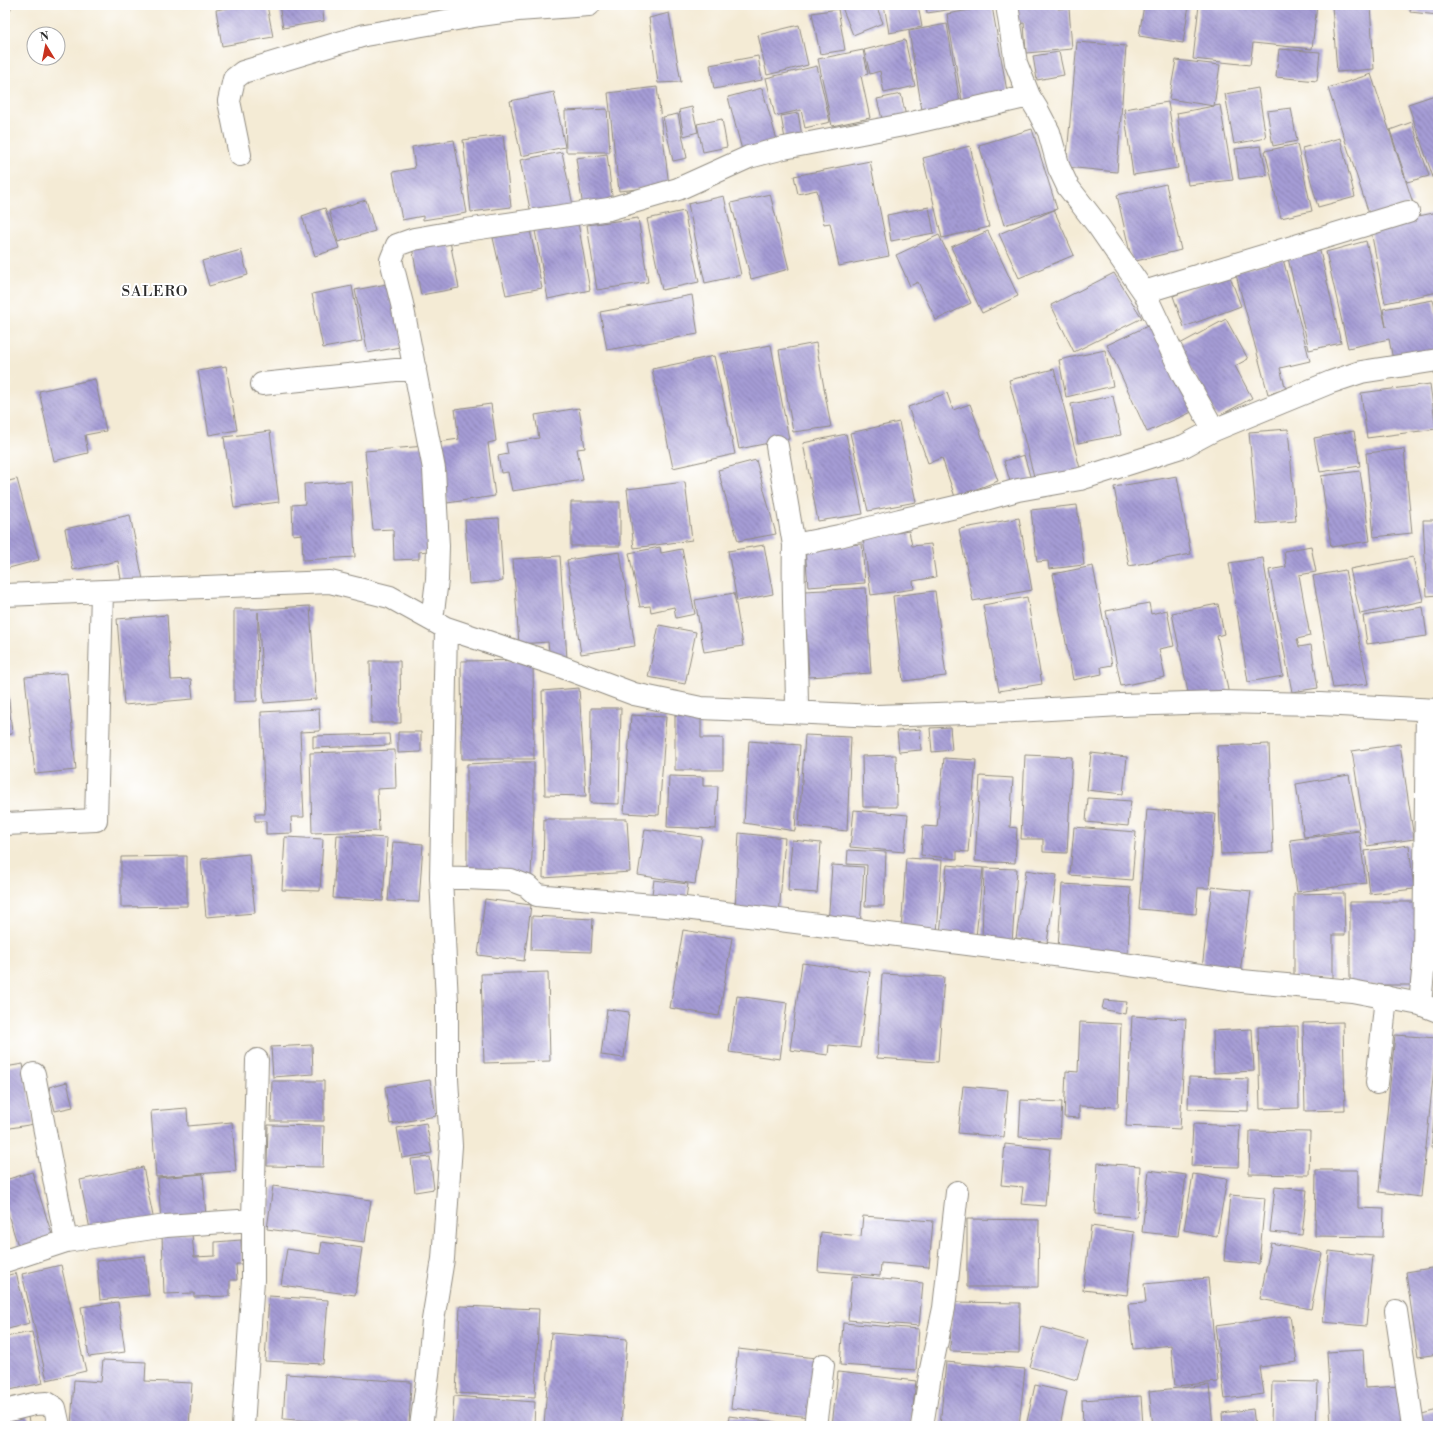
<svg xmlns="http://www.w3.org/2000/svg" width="1443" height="1431" viewBox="0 0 1443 1431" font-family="'Libre Bodoni',serif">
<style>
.building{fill:url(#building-back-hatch)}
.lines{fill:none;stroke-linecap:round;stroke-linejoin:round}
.minor-casing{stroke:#908b80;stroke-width:24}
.minor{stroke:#fff;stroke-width:22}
.labels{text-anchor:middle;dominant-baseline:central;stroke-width:4;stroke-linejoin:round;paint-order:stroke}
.quarter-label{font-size:15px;letter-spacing:1px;fill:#2b2b2b;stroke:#fff}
</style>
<defs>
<pattern id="building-back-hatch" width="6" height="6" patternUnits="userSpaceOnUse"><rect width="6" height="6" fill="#a59cd5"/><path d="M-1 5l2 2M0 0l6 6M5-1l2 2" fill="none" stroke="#877fad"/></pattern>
</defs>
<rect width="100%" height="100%" fill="#fff"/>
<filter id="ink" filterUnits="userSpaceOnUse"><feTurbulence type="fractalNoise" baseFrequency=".025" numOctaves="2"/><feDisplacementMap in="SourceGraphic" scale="8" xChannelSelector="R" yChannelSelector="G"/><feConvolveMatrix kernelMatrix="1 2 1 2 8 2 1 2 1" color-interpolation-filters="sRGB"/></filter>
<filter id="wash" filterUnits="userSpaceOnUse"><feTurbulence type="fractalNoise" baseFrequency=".012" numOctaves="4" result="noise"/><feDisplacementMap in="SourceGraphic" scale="16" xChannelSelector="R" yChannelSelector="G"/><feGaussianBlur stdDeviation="0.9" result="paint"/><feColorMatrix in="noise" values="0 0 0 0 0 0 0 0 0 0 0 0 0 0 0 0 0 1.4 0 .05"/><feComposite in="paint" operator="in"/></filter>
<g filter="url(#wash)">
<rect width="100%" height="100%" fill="#f4ebd5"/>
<g id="blocks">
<path class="building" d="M 5,5 L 10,5 L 11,9 L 5,10 Z
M 246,5 L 267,5 L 273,37 L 222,46 L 216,10 Z
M 279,5 L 322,5 L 324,21 L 283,28 Z
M 841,5 L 876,5 L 883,23 L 853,35 Z
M 884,5 L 918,5 L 922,27 L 889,33 Z
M 926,5 L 975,5 L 975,6 L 927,13 Z
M 1015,5 L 1057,5 L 1058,9 L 1069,8 L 1072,49 L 1026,53 L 1024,23 L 1017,24 Z
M 1144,5 L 1189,5 L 1183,43 L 1139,36 Z
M 1199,5 L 1317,5 L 1312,49 L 1253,43 L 1250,65 L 1193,59 Z
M 1346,5 L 1370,5 L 1374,69 L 1337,72 L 1332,6 Z
M 1411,5 L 1438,5 L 1438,15 L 1410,12 Z
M 992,6 L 1008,97 L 963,106 L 947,14 Z
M 838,9 L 845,50 L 820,54 L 812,13 Z
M 669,13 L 681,82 L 658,83 L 649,18 Z
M 947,24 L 961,109 L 923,116 L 909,31 Z
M 799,25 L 808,65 L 767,75 L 758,35 Z
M 905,40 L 915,86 L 884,93 L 880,71 L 870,74 L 864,50 Z
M 1077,42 L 1126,46 L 1117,172 L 1066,167 Z
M 1279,49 L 1320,52 L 1317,81 L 1276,77 Z
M 863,50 L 868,74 L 861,76 L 870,118 L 832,126 L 818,59 Z
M 1059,52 L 1064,75 L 1037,80 L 1033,56 Z
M 758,56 L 762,80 L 714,89 L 710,65 Z
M 1176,60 L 1220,65 L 1214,106 L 1220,105 L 1233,180 L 1188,185 L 1177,113 L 1214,106 L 1169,99 Z
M 817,66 L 830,122 L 805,128 L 801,110 L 775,116 L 766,78 Z
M 1371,74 L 1413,203 L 1370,217 L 1328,88 Z
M 657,87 L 669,186 L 619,191 L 608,93 Z
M 762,88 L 777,140 L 742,150 L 728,97 Z
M 1258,88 L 1266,138 L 1234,144 L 1225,94 Z
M 554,92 L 565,147 L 521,156 L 510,101 Z
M 901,94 L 907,121 L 884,127 L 877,99 Z
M 1438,94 L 1438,185 L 1436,186 L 1408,104 Z
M 1168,102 L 1178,168 L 1133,175 L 1124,109 Z
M 692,107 L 698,132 L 684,136 L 679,110 Z
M 1291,108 L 1297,141 L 1273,146 L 1267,111 Z
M 607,109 L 610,152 L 566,152 L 565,111 Z
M 798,113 L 803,142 L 786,145 L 781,116 Z
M 678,114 L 687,158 L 673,161 L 663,117 Z
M 722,119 L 727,147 L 703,152 L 697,124 Z
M 1412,122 L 1429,176 L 1407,182 L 1390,130 Z
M 1032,129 L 1057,209 L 1004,225 L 979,145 Z
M 503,135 L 511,207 L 471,212 L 463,140 Z
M 1340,138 L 1355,197 L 1318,207 L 1302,148 Z
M 454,140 L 467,213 L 423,220 L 423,216 L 402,220 L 393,172 L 415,168 L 412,147 Z
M 1297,144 L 1312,211 L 1281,218 L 1265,151 Z
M 970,146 L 989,227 L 942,238 L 923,158 Z
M 1261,146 L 1267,175 L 1239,179 L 1235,149 Z
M 562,152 L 574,210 L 532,219 L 520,160 Z
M 607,154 L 613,204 L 583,208 L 576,158 Z
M 870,161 L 889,256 L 839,266 L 830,223 L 824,224 L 817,190 L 798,194 L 794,176 Z
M 1166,184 L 1181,250 L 1132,262 L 1117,195 Z
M 770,194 L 789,269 L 751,279 L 731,203 Z
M 724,196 L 741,275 L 705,283 L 688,204 Z
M 366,200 L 375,231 L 338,242 L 329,211 Z
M 929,207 L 934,233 L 891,241 L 887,215 Z
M 325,208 L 339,248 L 315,256 L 302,216 Z
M 1054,210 L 1074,255 L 1019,278 L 999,234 Z
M 684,211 L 699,282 L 662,290 L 647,219 Z
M 1438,212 L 1438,292 L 1385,303 L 1370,226 Z
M 638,218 L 648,282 L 597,290 L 587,225 Z
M 578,223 L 590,290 L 548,299 L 535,231 Z
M 530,230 L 542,288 L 506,295 L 493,238 Z
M 988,231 L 1018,296 L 982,313 L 951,247 Z
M 939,235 L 971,303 L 936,320 L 918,282 L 910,286 L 896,255 Z
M 449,236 L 459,288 L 421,295 L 411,242 Z
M 1366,241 L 1386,327 L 1383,309 L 1433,300 L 1438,324 L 1438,357 L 1394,365 L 1389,339 L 1348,348 L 1326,252 Z
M 241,250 L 248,275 L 209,286 L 202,261 Z
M 1320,251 L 1341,343 L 1309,350 L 1288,258 Z
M 1283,259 L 1310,361 L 1280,368 L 1286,390 L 1268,394 L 1235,271 Z
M 1114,273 L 1142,318 L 1074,352 L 1051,305 Z
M 1229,274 L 1241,306 L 1184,327 L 1173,296 Z
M 392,283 L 405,346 L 368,353 L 355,290 Z
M 352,286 L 362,341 L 323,348 L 312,294 Z
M 692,295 L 698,334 L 607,350 L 600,312 Z
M 1226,319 L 1248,359 L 1235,366 L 1252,398 L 1217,417 L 1178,345 Z
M 1154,323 L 1194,411 L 1147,432 L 1107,345 Z
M 816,343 L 831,427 L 793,432 L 779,350 Z
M 771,345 L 789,439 L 739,449 L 721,354 Z
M 1105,350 L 1113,386 L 1066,397 L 1059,360 Z
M 714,356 L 735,454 L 673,468 L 652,369 Z
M 226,366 L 237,430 L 209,435 L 198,371 Z
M 1054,369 L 1081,472 L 1036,484 L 1009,380 Z
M 1438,370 L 1438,393 L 1437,393 L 1434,371 Z
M 95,379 L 106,431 L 85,435 L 88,453 L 54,461 L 39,391 Z
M 1430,384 L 1436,429 L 1367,438 L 1361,393 Z
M 947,393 L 953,410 L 970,404 L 998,481 L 955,497 L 942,458 L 928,463 L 908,407 Z
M 1113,396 L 1121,435 L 1078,443 L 1071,404 Z
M 491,404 L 496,441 L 488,443 L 495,496 L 447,503 L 438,442 L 459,439 L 455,409 Z
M 579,408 L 585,448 L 577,449 L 583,480 L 512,491 L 508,472 L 501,473 L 498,456 L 508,454 L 506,443 L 539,438 L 535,415 Z
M 899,422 L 916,502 L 868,511 L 850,433 Z
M 1288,429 L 1296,521 L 1257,524 L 1249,432 Z
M 270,431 L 279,502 L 234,508 L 224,437 Z
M 1354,431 L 1360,466 L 1320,472 L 1314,438 Z
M 846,434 L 863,514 L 818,521 L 803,443 Z
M 425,446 L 436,550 L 419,552 L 419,559 L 394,560 L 393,529 L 373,530 L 365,451 Z
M 1404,449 L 1412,533 L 1374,537 L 1366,453 Z
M 1024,455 L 1032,483 L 1012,488 L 1004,461 Z
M 756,460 L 776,534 L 738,541 L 718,470 Z
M 1360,471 L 1370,541 L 1331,547 L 1321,476 Z
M 1177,476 L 1191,554 L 1129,566 L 1114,487 Z
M 17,479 L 39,560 L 5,569 L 5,482 Z
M 351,481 L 355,557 L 303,560 L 302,534 L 293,535 L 292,505 L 305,504 L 304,484 Z
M 685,482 L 692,540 L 634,548 L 627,489 Z
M 571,502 L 620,502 L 620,546 L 571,546 Z
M 1077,505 L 1084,565 L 1049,569 L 1048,561 L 1037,562 L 1031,510 Z
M 130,515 L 143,580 L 122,585 L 118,561 L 73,570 L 65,529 Z
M 499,518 L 503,581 L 469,584 L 465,520 Z
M 1019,518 L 1032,590 L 973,601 L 959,529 Z
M 1423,520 L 1438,520 L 1438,595 L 1427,596 Z
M 909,531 L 912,546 L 931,544 L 936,577 L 913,581 L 914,589 L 871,595 L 863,538 Z
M 862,544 L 865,583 L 808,587 L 805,548 Z
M 764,545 L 773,594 L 737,601 L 728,551 Z
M 1311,546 L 1316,572 L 1299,575 L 1310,636 L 1297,639 L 1299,647 L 1311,645 L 1318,688 L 1292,692 L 1269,570 L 1286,567 L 1284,551 Z
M 660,547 L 661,553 L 682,549 L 695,614 L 676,618 L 674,607 L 651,612 L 650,606 L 640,607 L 629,553 Z
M 620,552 L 635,646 L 581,654 L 567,560 Z
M 560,556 L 567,659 L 550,660 L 548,642 L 519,644 L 513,559 Z
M 1413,557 L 1423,601 L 1360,614 L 1350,569 Z
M 1263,558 L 1283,676 L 1248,682 L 1229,563 Z
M 1093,566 L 1112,665 L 1101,667 L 1102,674 L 1073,680 L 1053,574 Z
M 1345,570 L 1368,684 L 1333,688 L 1313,576 Z
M 866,588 L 871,673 L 809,677 L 804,591 Z
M 935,591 L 946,676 L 903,681 L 893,596 Z
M 734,593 L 743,646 L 704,652 L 695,600 Z
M 1027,597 L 1042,684 L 999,691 L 983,605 Z
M 1149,603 L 1151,614 L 1167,610 L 1174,646 L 1159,649 L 1165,677 L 1121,686 L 1106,611 Z
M 1218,604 L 1224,634 L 1217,636 L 1229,695 L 1190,702 L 1172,613 Z
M 310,606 L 316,699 L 264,703 L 258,612 L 257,701 L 234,702 L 234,609 L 258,609 Z
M 1423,607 L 1427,636 L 1367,644 L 1363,616 Z
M 167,615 L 171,680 L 191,679 L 193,699 L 124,705 L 117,619 Z
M 659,625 L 696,632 L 685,684 L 648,677 Z
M 533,660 L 534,759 L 462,759 L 461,661 Z
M 370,661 L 400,661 L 401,723 L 371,723 Z
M 5,667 L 6,667 L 12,734 L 5,735 Z
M 67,673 L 76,770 L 35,774 L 25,677 Z
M 579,688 L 586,796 L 545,795 L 542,691 Z
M 591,708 L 621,708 L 619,804 L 590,803 Z
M 319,709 L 320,731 L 300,732 L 304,817 L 291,817 L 292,833 L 266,834 L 266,821 L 255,821 L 255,814 L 265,814 L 261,712 Z
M 631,715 L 666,717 L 659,815 L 624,813 Z
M 675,715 L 701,715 L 701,738 L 723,738 L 723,770 L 675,770 Z
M 950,727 L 952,750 L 932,752 L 930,728 Z
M 920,729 L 921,750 L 899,752 L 897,731 Z
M 398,732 L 421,732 L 421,752 L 398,753 Z
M 389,734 L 390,745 L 313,748 L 313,736 Z
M 805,735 L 851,737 L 847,831 L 799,826 Z
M 749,741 L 800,745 L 795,831 L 744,823 Z
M 1269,744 L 1273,852 L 1221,854 L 1217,746 Z
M 1400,744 L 1414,839 L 1367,846 L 1352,751 Z
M 395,750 L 396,788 L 377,789 L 379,831 L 312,833 L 310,753 Z
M 1091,753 L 1127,757 L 1123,794 L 1087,790 Z
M 896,755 L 897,807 L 863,807 L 862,756 Z
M 1025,755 L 1072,757 L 1067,853 L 1043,852 L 1043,839 L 1021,839 Z
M 944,758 L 976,760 L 968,852 L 957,851 L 957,859 L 921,855 L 923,826 L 937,827 Z
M 505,762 L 534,762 L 534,808 L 531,877 L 467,873 L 467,764 Z
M 1349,775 L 1359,829 L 1304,837 L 1296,784 Z
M 669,776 L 703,777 L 703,786 L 718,786 L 716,829 L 667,827 Z
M 980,776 L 1013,778 L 1010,827 L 1017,828 L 1015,863 L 975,861 Z
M 1088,798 L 1131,801 L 1128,826 L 1086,822 Z
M 1147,809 L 1215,814 L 1209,888 L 1198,888 L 1196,914 L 1139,909 Z
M 854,810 L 908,815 L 904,852 L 850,847 Z
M 544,819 L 627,819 L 630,872 L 543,878 Z
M 1074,827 L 1136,832 L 1132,880 L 1070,875 Z
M 645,829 L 702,837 L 695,884 L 638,875 Z
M 1359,831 L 1366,883 L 1297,892 L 1290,840 Z
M 739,833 L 785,838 L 779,915 L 735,910 Z
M 337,835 L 387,838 L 383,901 L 333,898 Z
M 285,837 L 323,839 L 320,891 L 282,890 Z
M 792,840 L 821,843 L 817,893 L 788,891 Z
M 393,842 L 423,844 L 419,902 L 388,901 Z
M 1409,845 L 1414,889 L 1370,894 L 1365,851 Z
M 848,850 L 886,852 L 884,906 L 865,906 L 867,865 L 847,864 Z
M 249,854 L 255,913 L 206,917 L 201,859 Z
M 187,856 L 187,906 L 121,907 L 121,857 Z
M 906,858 L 942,860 L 937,934 L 901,932 Z
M 832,865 L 864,867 L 860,928 L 828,926 Z
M 947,865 L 983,868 L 976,937 L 940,934 Z
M 984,868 L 1017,869 L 1012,943 L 982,941 Z
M 1026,870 L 1057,875 L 1047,943 L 1016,938 Z
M 654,880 L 688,884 L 685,906 L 651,901 Z
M 1062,884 L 1131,888 L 1128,953 L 1058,949 Z
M 1212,887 L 1251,891 L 1240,973 L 1202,968 Z
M 1344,893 L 1345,935 L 1333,935 L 1333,978 L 1294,979 L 1294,894 Z
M 485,899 L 531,905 L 524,961 L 478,955 Z
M 1350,902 L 1417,902 L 1417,985 L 1350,985 Z
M 532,916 L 593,919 L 591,952 L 531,950 Z
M 683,930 L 732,938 L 719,1016 L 670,1008 Z
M 802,963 L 870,972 L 860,1048 L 829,1045 L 828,1055 L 790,1050 Z
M 548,972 L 550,1061 L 484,1063 L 481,974 Z
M 882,974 L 944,977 L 938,1062 L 877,1058 Z
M 737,996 L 787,1003 L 780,1059 L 729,1052 Z
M 1104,1000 L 1127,1002 L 1125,1014 L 1102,1009 Z
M 607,1009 L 629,1012 L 624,1058 L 601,1055 Z
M 1132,1016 L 1186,1019 L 1180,1129 L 1126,1126 Z
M 1080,1022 L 1121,1024 L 1118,1107 L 1079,1106 L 1079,1118 L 1064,1117 L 1066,1071 L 1078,1072 Z
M 1343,1022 L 1345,1110 L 1305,1111 L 1303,1023 Z
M 1298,1026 L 1299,1108 L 1260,1109 L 1258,1027 Z
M 1252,1029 L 1254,1071 L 1214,1073 L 1213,1031 Z
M 1395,1035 L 1437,1038 L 1421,1197 L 1379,1192 Z
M 312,1045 L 313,1074 L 273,1077 L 271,1047 Z
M 23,1064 L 34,1124 L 5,1129 L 5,1067 Z
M 1189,1077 L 1249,1079 L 1248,1111 L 1188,1109 Z
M 430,1080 L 436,1116 L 390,1124 L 385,1087 Z
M 272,1081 L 324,1081 L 324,1121 L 271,1121 Z
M 67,1082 L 73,1107 L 55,1111 L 49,1087 Z
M 963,1086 L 1008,1090 L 1004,1137 L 958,1133 Z
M 1437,1093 L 1438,1093 L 1438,1149 L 1431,1148 Z
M 1021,1100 L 1062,1102 L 1060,1139 L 1019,1137 Z
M 187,1108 L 188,1126 L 232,1122 L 236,1171 L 156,1177 L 151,1111 Z
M 426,1123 L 432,1153 L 402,1158 L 397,1128 Z
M 1193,1124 L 1240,1126 L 1238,1167 L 1191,1166 Z
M 268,1125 L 324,1126 L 323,1167 L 267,1166 Z
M 1250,1131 L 1310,1132 L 1309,1175 L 1249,1174 Z
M 1005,1144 L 1050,1149 L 1045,1206 L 1021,1204 L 1023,1187 L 1001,1185 Z
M 430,1157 L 434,1189 L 415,1192 L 411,1159 Z
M 1098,1163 L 1140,1166 L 1137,1217 L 1095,1214 Z
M 143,1167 L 154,1221 L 91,1234 L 80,1180 Z
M 1149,1170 L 1186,1175 L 1178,1236 L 1142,1232 Z
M 1316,1170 L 1358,1170 L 1358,1208 L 1384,1209 L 1383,1237 L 1315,1236 Z
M 32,1172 L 54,1241 L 20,1252 L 5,1205 L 5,1180 Z
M 203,1174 L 206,1218 L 161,1222 L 158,1178 Z
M 1193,1174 L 1227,1179 L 1217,1236 L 1184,1230 Z
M 273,1186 L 371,1200 L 365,1242 L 267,1229 Z
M 1275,1187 L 1307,1190 L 1302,1235 L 1270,1232 Z
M 1230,1195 L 1265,1198 L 1259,1264 L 1224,1261 Z
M 863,1216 L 933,1221 L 929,1267 L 881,1263 L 880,1276 L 818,1271 L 821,1232 L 861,1236 Z
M 967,1219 L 1039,1220 L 1038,1287 L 967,1287 Z
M 1091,1226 L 1134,1232 L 1127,1295 L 1083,1290 Z
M 192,1233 L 194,1257 L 215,1256 L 215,1242 L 241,1240 L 242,1264 L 236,1264 L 237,1280 L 230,1280 L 230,1296 L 194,1297 L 194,1293 L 164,1294 L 162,1235 Z
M 322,1242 L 362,1248 L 355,1295 L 281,1285 L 287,1249 L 320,1254 Z
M 1271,1243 L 1322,1253 L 1311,1309 L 1260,1299 Z
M 1329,1251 L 1373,1256 L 1366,1326 L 1323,1322 Z
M 145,1256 L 149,1295 L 100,1300 L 97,1261 Z
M 61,1265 L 86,1371 L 47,1380 L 22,1274 Z
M 1438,1267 L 1438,1354 L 1418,1357 L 1406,1272 Z
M 16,1273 L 29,1323 L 5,1330 L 5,1276 Z
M 852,1276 L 923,1283 L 919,1326 L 848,1320 Z
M 1208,1278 L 1218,1382 L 1175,1386 L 1171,1345 L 1133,1349 L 1128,1304 L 1146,1303 L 1144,1284 Z
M 269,1296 L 328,1300 L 323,1364 L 265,1361 Z
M 118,1302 L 125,1352 L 89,1357 L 81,1307 Z
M 952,1302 L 1020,1303 L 1019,1353 L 950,1351 Z
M 460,1306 L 539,1309 L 535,1397 L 456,1393 Z
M 1290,1316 L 1297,1362 L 1260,1367 L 1264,1394 L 1225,1399 L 1215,1326 Z
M 843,1323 L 919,1329 L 916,1370 L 840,1365 Z
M 1042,1327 L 1088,1340 L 1077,1380 L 1030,1367 Z
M 32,1332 L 43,1383 L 5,1391 L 5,1337 Z
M 551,1333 L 627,1339 L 621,1426 L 544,1426 Z
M 738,1349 L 816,1358 L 809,1417 L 731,1408 Z
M 1363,1350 L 1365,1388 L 1402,1386 L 1404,1426 L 1331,1426 L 1327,1352 Z
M 103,1360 L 146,1362 L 145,1381 L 192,1383 L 189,1426 L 71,1426 L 74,1380 L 101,1382 Z
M 946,1362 L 1025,1369 L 1019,1426 L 940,1426 Z
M 838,1372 L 916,1381 L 911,1426 L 832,1426 Z
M 286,1374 L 411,1382 L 409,1426 L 388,1426 L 283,1419 Z
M 1272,1381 L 1318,1382 L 1316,1426 L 1271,1426 Z
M 1035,1385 L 1067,1392 L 1060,1426 L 1026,1426 Z
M 1209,1385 L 1213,1426 L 1153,1426 L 1149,1391 Z
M 454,1396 L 535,1402 L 534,1426 L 452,1426 Z
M 1141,1396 L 1143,1426 L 1083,1426 L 1082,1400 Z
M 1253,1409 L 1255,1426 L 1223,1426 L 1222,1413 Z
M 1438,1410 L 1438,1426 L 1424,1426 L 1422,1414 Z
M 27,1413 L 30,1426 L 5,1426 L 5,1417 Z
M 729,1416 L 797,1425 L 796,1426 L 728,1426 Z"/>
</g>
</g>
<g filter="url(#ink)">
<use href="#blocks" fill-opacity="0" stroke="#908b80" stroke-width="1"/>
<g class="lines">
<g class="minor-casing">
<path id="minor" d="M 1007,5 L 1016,63 L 1029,96 L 1037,109 L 1049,132 L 1059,168 L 1068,187 L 1099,227 L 1144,292 L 1183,375 L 1214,430
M 240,155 L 229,101 L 234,79 L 243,72 L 365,35 L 480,15 L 518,10 L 589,5
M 1144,292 L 1408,212
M 262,384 L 415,368
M 777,446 L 794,545
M 5,595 L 330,582 L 390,597 L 446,628 L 557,665 L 634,694 L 701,708 L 876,716 L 997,712 L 1121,705 L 1221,702 L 1320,704 L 1438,710
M 432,620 L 437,580 L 438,546 L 434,469 L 402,304 L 391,260 L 397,245 L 414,239 L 466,230 L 609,209 L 678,189 L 749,157 L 784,148 L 903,125 L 1029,96
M 1427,710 L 1424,962 L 1420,1004 L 1438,1011
M 797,712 C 797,656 792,601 794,545 L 839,536 L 900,520 L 964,505 L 1018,490 L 1080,479 L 1184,446 L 1214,430 L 1331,382 L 1361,372 L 1438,360
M 5,824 L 96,820 L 102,592
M 441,877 L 511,880 L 527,886 L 537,895 L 546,896 L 677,907 L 1109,962 L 1242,981 L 1352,991 L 1420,1004
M 34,1074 L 66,1241
M 1377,1083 L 1386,997
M 5,1261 L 66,1241 L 166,1226 L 253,1220
M 1396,1311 L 1413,1426
M 5,1411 L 34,1404 L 47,1403 L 55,1408 L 59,1426
M 243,1426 L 253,1280 L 253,1220 L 257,1060
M 421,1426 L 428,1375 L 433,1320 L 443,1259 L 451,1146 L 447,1079 L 447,1002 L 441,877 L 446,628
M 815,1426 L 823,1365
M 922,1426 L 931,1369 L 944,1308 L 957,1192"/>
</g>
<use href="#minor" class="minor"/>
</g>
</g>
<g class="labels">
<g class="quarter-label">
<text x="155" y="291">SALERO</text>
</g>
</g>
<rect width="1443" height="1431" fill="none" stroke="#fff" stroke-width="20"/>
<g transform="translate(46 46) rotate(350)"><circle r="19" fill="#ffffff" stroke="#aaaaaa"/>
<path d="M0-3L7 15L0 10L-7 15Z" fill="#c8321e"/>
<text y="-6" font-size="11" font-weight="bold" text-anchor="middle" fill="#2b2b2b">N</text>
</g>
</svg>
